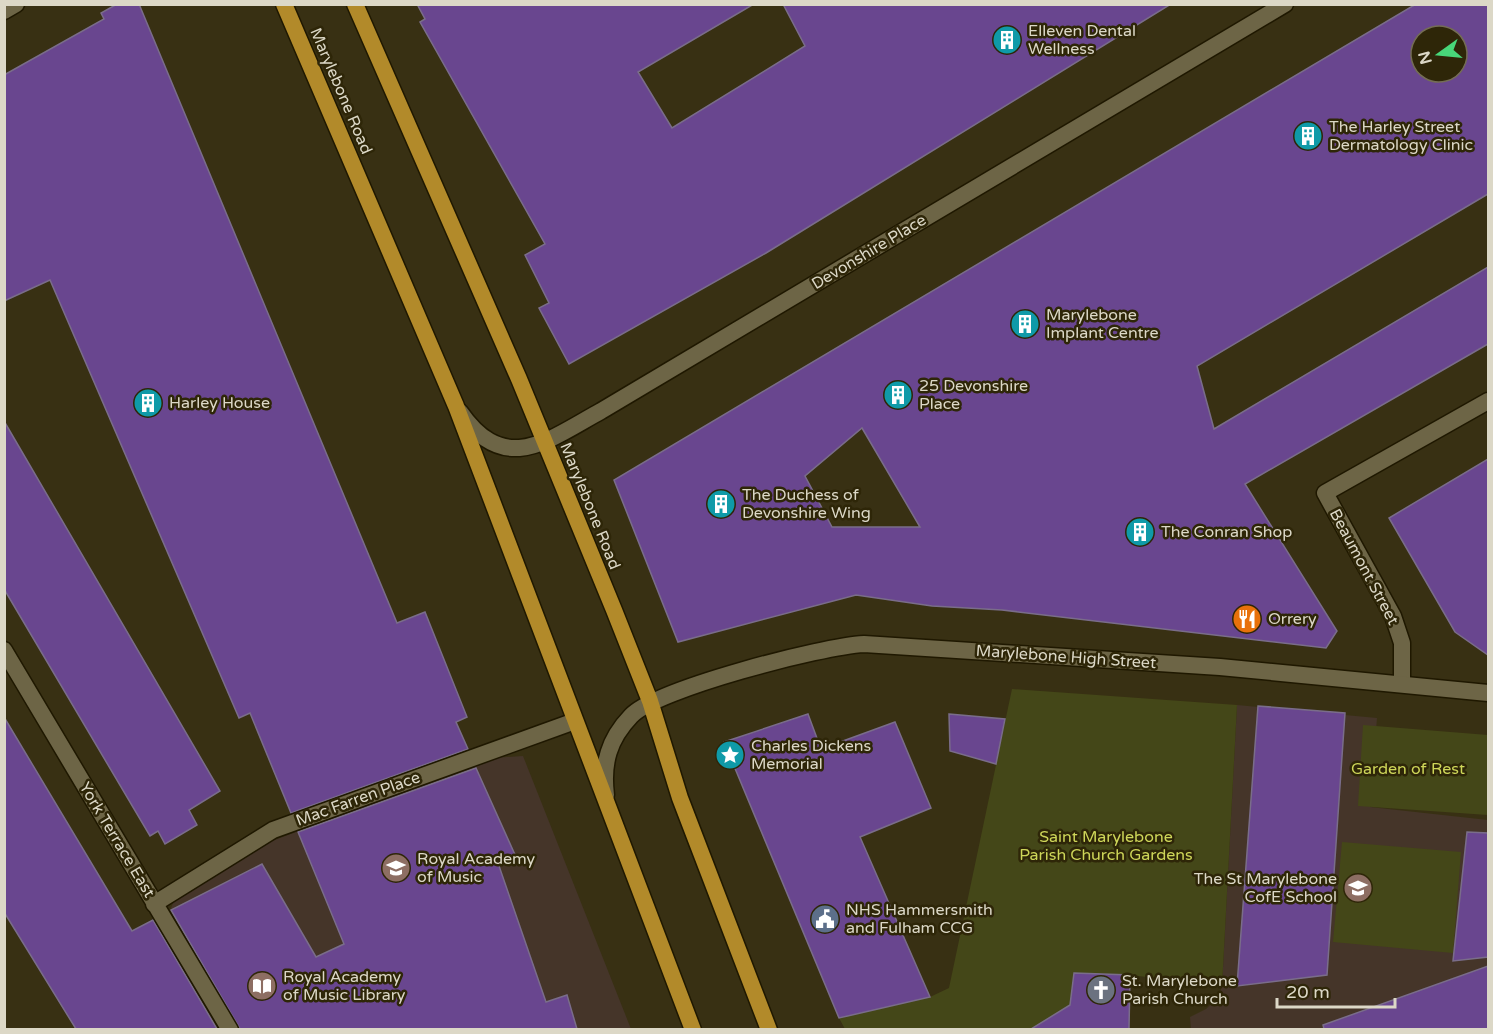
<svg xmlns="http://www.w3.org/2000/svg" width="1493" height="1034" viewBox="0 0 1493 1034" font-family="'Varela Round',sans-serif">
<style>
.education{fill:#453529}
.green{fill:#444718}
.building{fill:#69468f;stroke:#7a6d8a;stroke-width:1.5;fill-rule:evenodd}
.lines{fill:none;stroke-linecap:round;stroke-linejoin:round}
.minor-casing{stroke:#1f1800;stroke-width:19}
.tertiary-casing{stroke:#1f1800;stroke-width:19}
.trunk-casing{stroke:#1f1800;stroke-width:19}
.minor{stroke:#6d6546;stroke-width:16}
.tertiary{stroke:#6d6546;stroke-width:16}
.trunk{stroke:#b28a2a;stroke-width:16}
.labels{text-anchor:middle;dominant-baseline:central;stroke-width:5;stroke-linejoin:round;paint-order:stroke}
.poi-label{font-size:16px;fill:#dcd8c7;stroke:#2e2608;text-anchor:start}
.street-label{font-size:16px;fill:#dcd8c7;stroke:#2e2608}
.park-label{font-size:16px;fill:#ced659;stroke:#2e2608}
</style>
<rect width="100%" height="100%" fill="#383013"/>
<path class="education" d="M 1237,705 L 1377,718 L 1370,807 L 1488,820 L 1488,1002 L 1485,1003 L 1488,1029 L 1191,1030 L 1190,1017 L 1206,1009 L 1218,998 L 1222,986 Z
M 523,756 L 631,1029 L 241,1029 L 171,908 L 176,896 L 272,841 L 493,758 Z"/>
<path class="green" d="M 1012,689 L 1237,705 L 1222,986 L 1130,975 L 1074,973 L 1070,1005 L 1031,1029 L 845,1029 L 839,1018 L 930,997 L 949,988 Z
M 1363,725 L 1488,735 L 1488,815 L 1358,806 Z
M 1342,842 L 1461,852 L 1453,953 L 1333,942 Z"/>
<path class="building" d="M 117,4 L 139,4 L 397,623 L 425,612 L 467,717 L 456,722 L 468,749 L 291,813 L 250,713 L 239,718 L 50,280 L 4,301 L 4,75 L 104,19 L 101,13 Z
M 417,4 L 754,4 L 638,72 L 672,128 L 805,46 L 783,4 L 1171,4 L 766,253 L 569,364 L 539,308 L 549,303 L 525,255 L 545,244 L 420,22 L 425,19 Z
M 1416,4 L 1488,4 L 1488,194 L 1197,366 L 1214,429 L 1488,267 L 1488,344 L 1245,484 L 1337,631 L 1326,648 L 1002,610 L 932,606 L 856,595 L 678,642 L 614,480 ZM 1421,36 L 1457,36 L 1457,72 L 1421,72 ZM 862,428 L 920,527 L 832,527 L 805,476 Z
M 4,421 L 220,791 L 189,810 L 197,825 L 165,844 L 158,831 L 150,836 L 4,589 Z
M 1488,459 L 1488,655 L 1455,632 L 1389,518 Z
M 1258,706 L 1345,713 L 1327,975 L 1237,986 Z
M 808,714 L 821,749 L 895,722 L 931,808 L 860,837 L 930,997 L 839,1018 L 724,742 Z
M 949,714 L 1005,719 L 996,764 L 950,751 Z
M 4,717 L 132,931 L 153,920 L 217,1029 L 76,1029 L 4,912 Z
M 476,768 L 516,857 L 498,863 L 546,1002 L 567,995 L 577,1029 L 240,1029 L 171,910 L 262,864 L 316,957 L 344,944 L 298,832 Z
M 1467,832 L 1488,833 L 1488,957 L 1453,961 Z
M 1488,966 L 1488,1029 L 1324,1029 L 1323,1025 Z
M 1074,973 L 1130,975 L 1129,1029 L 1031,1029 L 1070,1005 Z"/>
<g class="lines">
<g class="minor-casing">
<path id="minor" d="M 4,11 L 16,4
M 4,650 L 230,1030
M 1402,684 L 1402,643 L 1393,616 L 1325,493 L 1488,401
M 154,904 L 273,830 L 575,721"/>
</g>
<g class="tertiary-casing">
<path id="tertiary" d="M 460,412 C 505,477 548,440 601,411 L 1285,4
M 606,795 C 602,763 609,739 631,716 C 656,689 823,646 864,644 L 1220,667 L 1488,693"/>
</g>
<g class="trunk-casing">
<path id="trunk" d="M 284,4 L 456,406 L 693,1030
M 355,4 L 519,379 L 614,610 L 650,701 L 680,798 L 769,1030"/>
</g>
<use href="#minor" class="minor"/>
<use href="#tertiary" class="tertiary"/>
<use href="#trunk" class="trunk"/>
</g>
<defs>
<g id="building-disc" transform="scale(1.5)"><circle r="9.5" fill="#0f9aa8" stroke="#2e2608"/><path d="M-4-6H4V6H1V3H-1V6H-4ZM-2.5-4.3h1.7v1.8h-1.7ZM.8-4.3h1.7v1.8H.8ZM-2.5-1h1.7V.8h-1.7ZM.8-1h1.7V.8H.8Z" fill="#fff"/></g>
<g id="restaurant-disc" transform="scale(1.5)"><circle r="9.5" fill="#e8710a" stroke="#2e2608"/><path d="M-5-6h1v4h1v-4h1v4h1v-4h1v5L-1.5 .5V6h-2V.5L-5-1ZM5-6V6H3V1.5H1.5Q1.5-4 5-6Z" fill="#fff"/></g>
<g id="sight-disc" transform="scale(1.5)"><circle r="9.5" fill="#0f9aa8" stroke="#2e2608"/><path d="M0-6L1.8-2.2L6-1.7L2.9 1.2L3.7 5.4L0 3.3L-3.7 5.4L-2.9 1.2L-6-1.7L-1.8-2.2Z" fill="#fff"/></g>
<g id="university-disc" transform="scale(1.5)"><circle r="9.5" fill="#8d6e63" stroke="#2e2608"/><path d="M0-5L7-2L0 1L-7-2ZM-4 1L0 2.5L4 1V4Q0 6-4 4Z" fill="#fff"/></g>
<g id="school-disc" transform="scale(1.5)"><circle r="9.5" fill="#8d6e63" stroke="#2e2608"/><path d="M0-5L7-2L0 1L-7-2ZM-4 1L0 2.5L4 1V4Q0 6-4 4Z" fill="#fff"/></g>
<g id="civic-disc" transform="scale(1.5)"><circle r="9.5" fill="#5c6f8a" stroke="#2e2608"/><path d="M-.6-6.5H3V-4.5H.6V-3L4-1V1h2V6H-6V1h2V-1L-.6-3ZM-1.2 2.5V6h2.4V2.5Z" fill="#fff"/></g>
<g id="library-disc" transform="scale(1.5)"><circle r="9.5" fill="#8d6e63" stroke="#2e2608"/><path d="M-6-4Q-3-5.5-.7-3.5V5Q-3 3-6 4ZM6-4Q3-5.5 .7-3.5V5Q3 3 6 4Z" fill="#fff"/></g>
<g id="church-disc" transform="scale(1.5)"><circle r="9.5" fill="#6b7280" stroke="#2e2608"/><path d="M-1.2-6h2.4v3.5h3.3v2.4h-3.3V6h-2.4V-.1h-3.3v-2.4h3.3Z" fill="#fff"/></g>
</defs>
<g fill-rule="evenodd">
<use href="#building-disc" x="1007" y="40"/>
<use href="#building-disc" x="1308" y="136"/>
<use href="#building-disc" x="1025" y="324"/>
<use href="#building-disc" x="898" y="395"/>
<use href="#building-disc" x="148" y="403"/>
<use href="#building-disc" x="721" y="504"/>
<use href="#building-disc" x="1140" y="532"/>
<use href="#restaurant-disc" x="1247" y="619"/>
<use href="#sight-disc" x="730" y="755"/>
<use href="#university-disc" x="396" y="868"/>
<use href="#school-disc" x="1358" y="888"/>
<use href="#civic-disc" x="825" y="919"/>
<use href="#library-disc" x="262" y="986"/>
<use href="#church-disc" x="1101" y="990"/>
</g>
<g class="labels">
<g class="poi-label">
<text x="1028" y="31">Elleven Dental<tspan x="1028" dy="18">Wellness</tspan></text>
<text x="1329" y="127">The Harley Street<tspan x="1329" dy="18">Dermatology Clinic</tspan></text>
<text x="1046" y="315">Marylebone<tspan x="1046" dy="18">Implant Centre</tspan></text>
<text x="919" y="386">25 Devonshire<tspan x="919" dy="18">Place</tspan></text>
<text x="169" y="403">Harley House</text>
<text x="742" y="495">The Duchess of<tspan x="742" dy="18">Devonshire Wing</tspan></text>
<text x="1161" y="532">The Conran Shop</text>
<text x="1268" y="619">Orrery</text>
<text x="751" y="746">Charles Dickens<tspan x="751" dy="18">Memorial</tspan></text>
<text x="417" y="859">Royal Academy<tspan x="417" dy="18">of Music</tspan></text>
<text x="1337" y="879" text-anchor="end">The St Marylebone<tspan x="1337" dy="18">CofE School</tspan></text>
<text x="846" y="910">NHS Hammersmith<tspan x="846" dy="18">and Fulham CCG</tspan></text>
<text x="283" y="977">Royal Academy<tspan x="283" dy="18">of Music Library</tspan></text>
<text x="1122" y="981">St. Marylebone<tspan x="1122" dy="18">Parish Church</tspan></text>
</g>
<g class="street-label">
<text transform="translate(341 91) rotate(67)">Marylebone Road</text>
<text transform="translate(869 252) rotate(-31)">Devonshire Place</text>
<text transform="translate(590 506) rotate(68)">Marylebone Road</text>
<text transform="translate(1364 567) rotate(62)">Beaumont Street</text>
<text transform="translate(1066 657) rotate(4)">Marylebone High Street</text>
<text transform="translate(358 799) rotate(-20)">Mac Farren Place</text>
<text transform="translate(117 840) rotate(59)">York Terrace East</text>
</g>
<g class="park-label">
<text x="1408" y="769">Garden of Rest</text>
<text x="1106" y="837">Saint Marylebone<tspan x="1106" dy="18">Parish Church Gardens</tspan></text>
</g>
</g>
<rect width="1493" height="1034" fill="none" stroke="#dcd8c7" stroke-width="12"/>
<g transform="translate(1439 54) rotate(255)"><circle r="28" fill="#2e2608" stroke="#746d54" stroke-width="1.5"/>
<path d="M0-4.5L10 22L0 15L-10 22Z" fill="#48d779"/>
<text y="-9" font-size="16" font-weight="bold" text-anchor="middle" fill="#dcd8c7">N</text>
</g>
<path d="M1277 998v9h118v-9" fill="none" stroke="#dcd8c7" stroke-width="3"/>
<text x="1286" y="998" font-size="18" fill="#dcd8c7" stroke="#2e2608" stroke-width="4.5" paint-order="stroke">20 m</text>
</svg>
